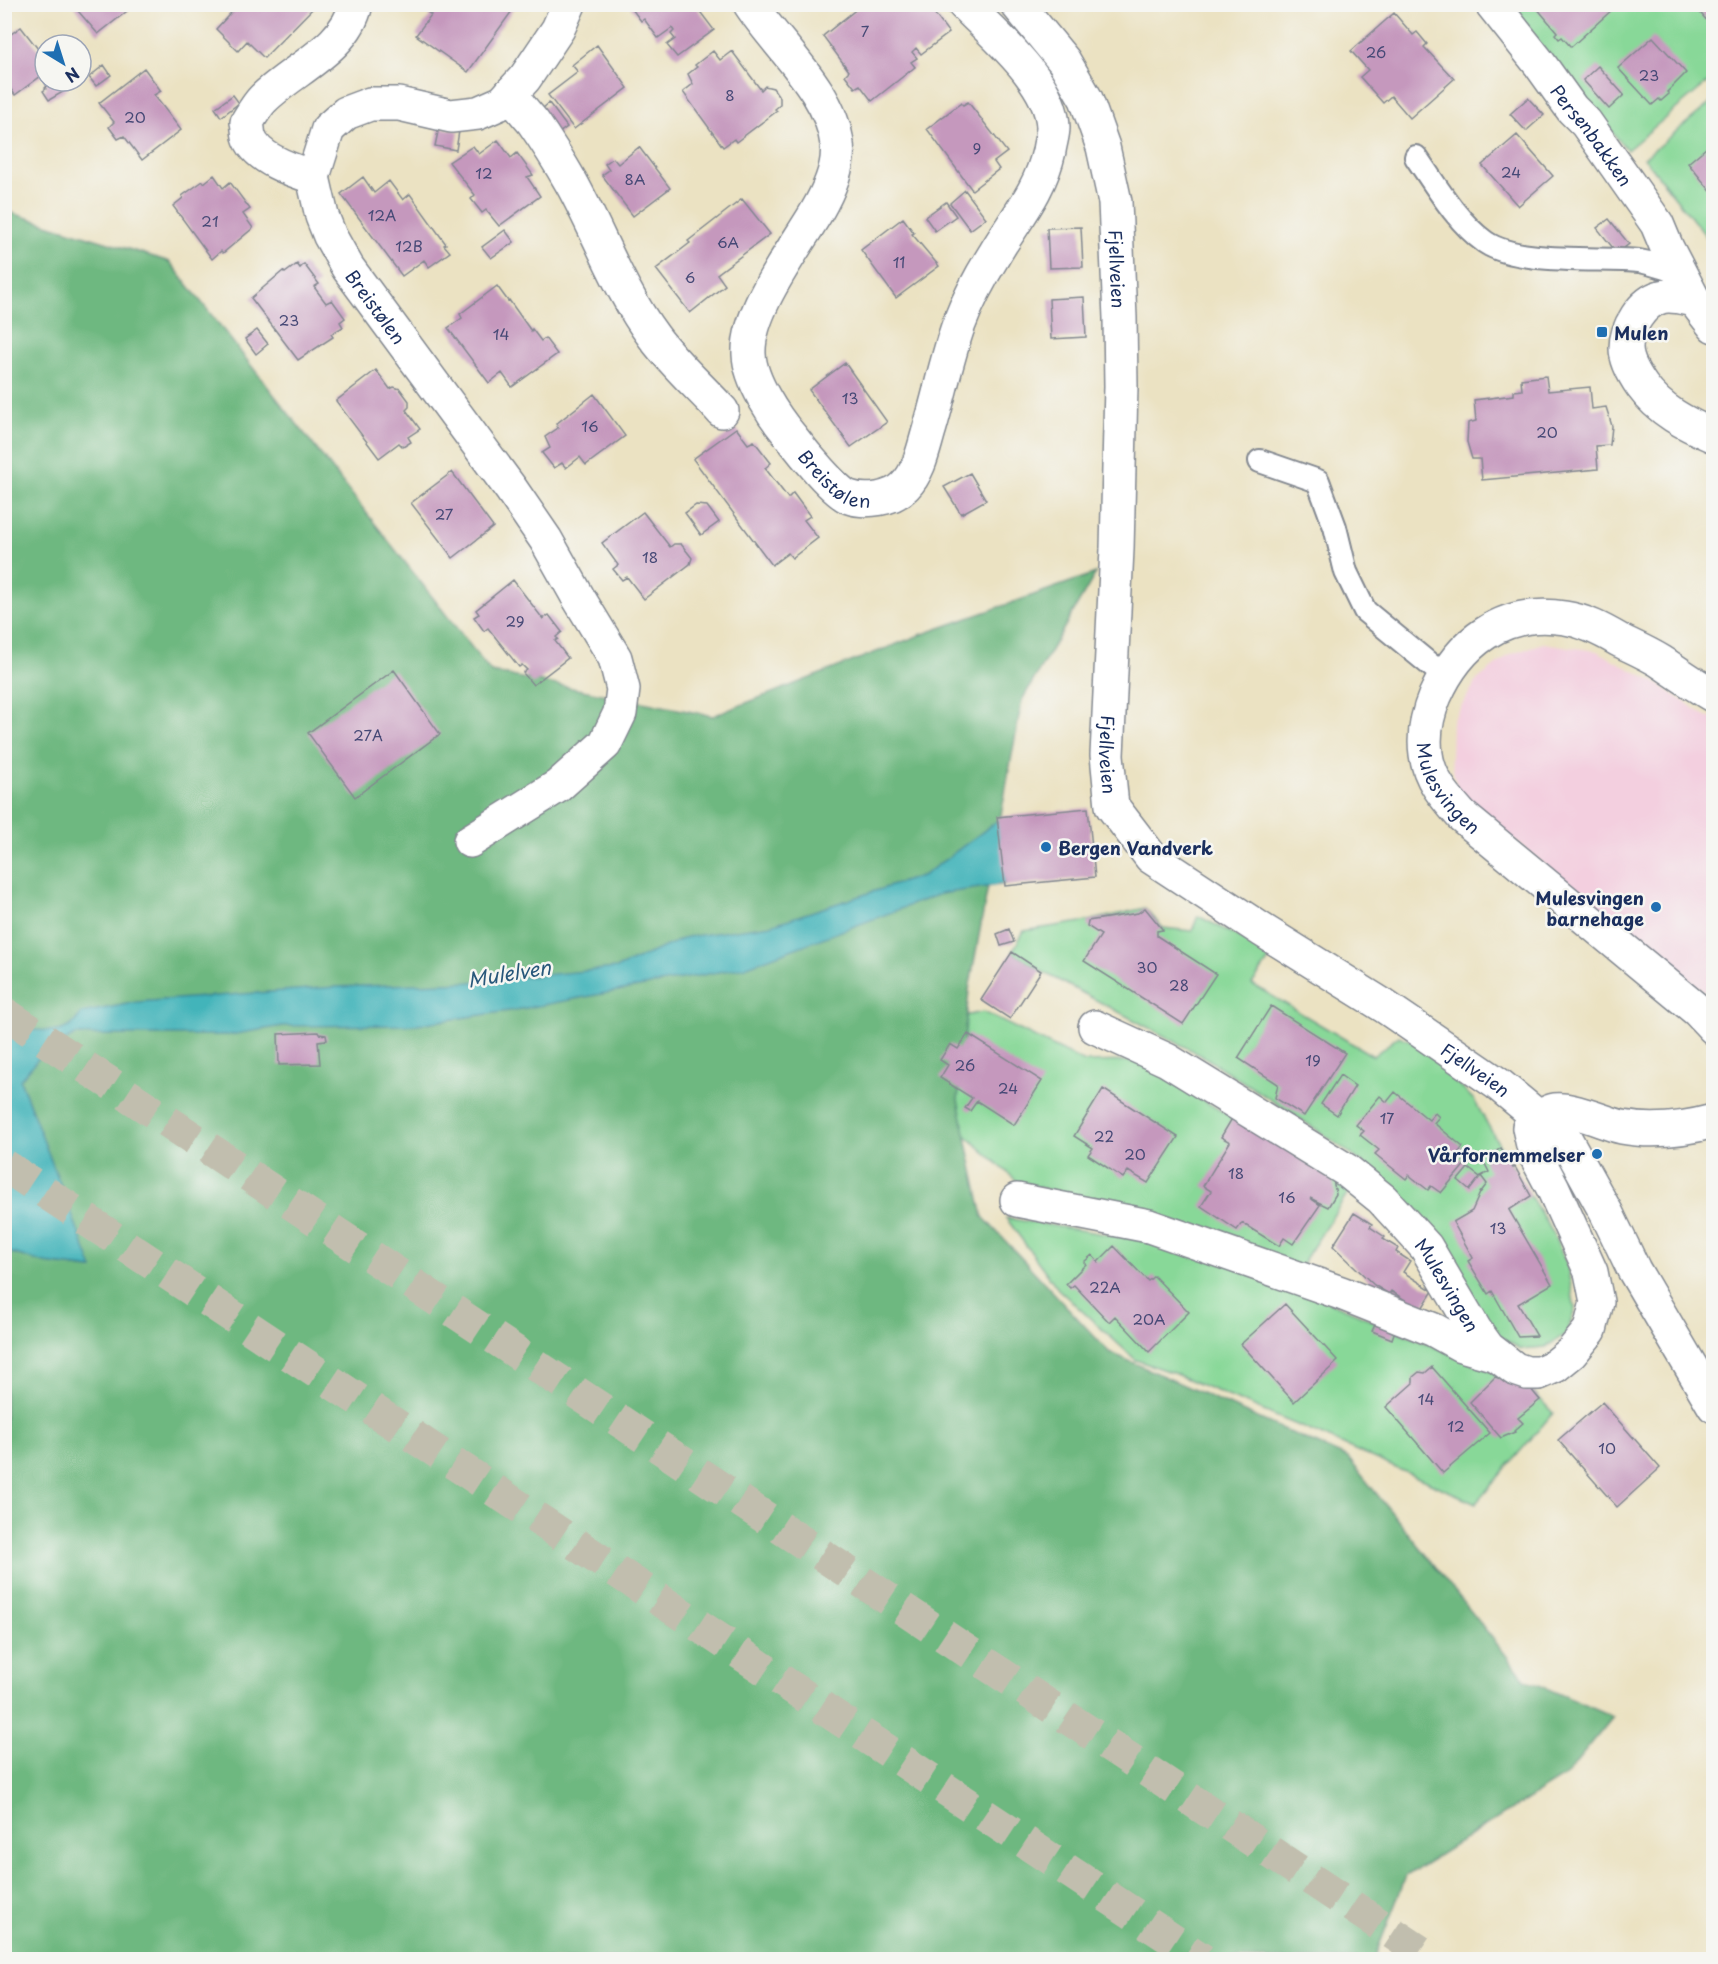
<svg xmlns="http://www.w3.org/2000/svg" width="1718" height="1964" viewBox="0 0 1718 1964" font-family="'Playpen Sans',sans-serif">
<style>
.built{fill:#f3cfdf}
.green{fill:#88d898;stroke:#52847b;stroke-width:1.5}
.forest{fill:#6eb880;stroke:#44746f;stroke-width:1.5}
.water{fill:#43b4ba;stroke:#2f728c;stroke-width:1.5}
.building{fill:#c598bd}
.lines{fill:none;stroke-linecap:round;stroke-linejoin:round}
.highway-tunnel{stroke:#c1beae;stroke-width:33;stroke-dasharray:33 16;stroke-linecap:butt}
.lane-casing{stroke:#838890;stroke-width:26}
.street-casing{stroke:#838890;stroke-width:36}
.secondary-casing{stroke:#838890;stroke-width:36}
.lane{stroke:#fff;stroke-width:22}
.street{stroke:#fff;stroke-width:33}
.secondary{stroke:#fff;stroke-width:33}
.poi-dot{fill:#1f6fb2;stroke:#f6f6f2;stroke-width:2}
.labels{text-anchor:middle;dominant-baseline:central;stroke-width:5;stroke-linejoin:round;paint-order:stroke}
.number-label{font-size:15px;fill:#464976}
.street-label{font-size:18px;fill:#1b2f5e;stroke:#f6f6f2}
.poi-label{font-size:18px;font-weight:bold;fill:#1b2f5e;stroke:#f6f6f2;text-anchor:start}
.water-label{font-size:20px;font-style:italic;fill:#27577a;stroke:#f6f6f2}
</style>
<rect width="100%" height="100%" fill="#f6f6f2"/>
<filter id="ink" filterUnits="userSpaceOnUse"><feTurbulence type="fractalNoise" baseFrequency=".0167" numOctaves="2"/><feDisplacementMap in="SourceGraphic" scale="12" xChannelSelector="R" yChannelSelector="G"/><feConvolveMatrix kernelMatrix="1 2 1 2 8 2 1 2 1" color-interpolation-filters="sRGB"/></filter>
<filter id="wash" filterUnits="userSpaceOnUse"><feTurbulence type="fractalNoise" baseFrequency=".008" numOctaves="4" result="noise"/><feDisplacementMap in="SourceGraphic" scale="24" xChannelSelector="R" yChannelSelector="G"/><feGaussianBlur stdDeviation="1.35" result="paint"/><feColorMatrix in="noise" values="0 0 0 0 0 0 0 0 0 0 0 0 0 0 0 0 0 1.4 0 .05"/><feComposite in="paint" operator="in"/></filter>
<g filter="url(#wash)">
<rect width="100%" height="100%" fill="#ebe2c2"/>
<path class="built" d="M 1543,643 L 1597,651 L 1656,683 L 1706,716 L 1713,718 L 1713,999 L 1483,815 L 1458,793 L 1451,760 L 1452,721 L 1477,680 L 1509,655 Z"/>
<path class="green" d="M 1505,5 L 1713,5 L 1713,78 L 1627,150 Z
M 1713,101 L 1713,245 L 1644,158 Z
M 1145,908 L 1163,928 L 1192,931 L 1198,916 L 1273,954 L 1252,984 L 1373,1056 L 1399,1036 L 1418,1044 L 1474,1100 L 1501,1148 L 1553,1233 L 1567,1265 L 1575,1309 L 1567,1333 L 1546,1347 L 1520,1349 L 1491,1331 L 1420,1225 L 1399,1191 L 1360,1161 L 1322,1133 L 1206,1058 L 1041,971 L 1012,952 L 1024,931 L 1088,921 Z
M 983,1012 L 1085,1062 L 1137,1061 L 1351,1188 L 1300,1267 L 1173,1222 L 1018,1182 L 933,1106 L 940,1021 Z
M 1006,1218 L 1147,1241 L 1266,1275 L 1529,1387 L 1553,1413 L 1476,1503 L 1316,1433 L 1173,1373 L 1136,1360 L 1058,1289 Z"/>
<path class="forest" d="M 5,211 L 170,262 L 491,672 L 713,716 L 920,635 L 1096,573 L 1022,700 L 969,990 L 958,1100 L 983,1217 L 1109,1352 L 1348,1458 L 1525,1679 L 1613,1717 L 1565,1776 L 1406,1876 L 1374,1959 L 5,1959 L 5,1251 L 45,1263 L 92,1269 L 5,1040 Z"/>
<path class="water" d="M 1000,819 L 1005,884 L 940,894 L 745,967 L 516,1010 L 412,1025 L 283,1026 L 229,1035 L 75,1035 L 44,1052 L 20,1080 L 93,1269 L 45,1263 L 5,1251 L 4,1029 L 59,1031 L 71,1026 L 82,1013 L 137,1002 L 336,987 L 470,982 L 617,968 L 687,937 L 771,925 L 924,875 Z"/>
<g id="blocks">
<path class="building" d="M 72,4 L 136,4 L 98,34 Z
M 239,4 L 317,4 L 264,58 L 247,41 L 238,51 L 216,29 Z
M 423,4 L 517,4 L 468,72 L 416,35 L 431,15 L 421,7 Z
M 631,4 L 700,4 L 702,7 L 698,9 L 714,30 L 677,57 L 667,45 L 675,39 L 671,34 L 674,31 L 672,28 L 658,38 L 644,19 L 641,21 L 629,5 Z
M 863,4 L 868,4 L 869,7 L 873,4 L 927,4 L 949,33 L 921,54 L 916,48 L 912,52 L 917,58 L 911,62 L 915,67 L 872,101 L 860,85 L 855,88 L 845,75 L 849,71 L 823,36 Z
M 1702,4 L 1713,4 L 1713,28 L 1697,9 Z
M 1529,5 L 1609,5 L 1613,9 L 1571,47 L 1562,37 L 1559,39 L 1555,34 L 1557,32 L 1536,7 L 1533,9 Z
M 1394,13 L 1413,35 L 1417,32 L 1427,44 L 1424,47 L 1454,79 L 1410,118 L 1391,96 L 1383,103 L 1360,77 L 1368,70 L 1351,51 Z
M 21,27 L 45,58 L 45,73 L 15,95 L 4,80 L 4,39 Z
M 1653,37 L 1686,73 L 1667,92 L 1669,94 L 1661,101 L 1659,99 L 1652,105 L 1618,68 Z
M 597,45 L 628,88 L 574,129 L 548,95 L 578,72 L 572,65 Z
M 713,51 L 720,60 L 732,51 L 761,90 L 765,86 L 773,88 L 780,98 L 780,105 L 775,109 L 777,111 L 736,142 L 734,139 L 723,147 L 683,92 L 693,84 L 688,74 L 697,67 L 695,65 Z
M 104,65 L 111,75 L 96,86 L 89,77 Z
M 1598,66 L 1624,95 L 1609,109 L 1583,80 Z
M 144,68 L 161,91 L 154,95 L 181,130 L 142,160 L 124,136 L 118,139 L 109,127 L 114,122 L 99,103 Z
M 47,81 L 63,81 L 68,89 L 49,100 L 43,91 L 46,89 L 45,88 L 47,86 L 45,83 Z
M 233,95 L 239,103 L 221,117 L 215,108 Z
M 1528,98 L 1544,115 L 1526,131 L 1510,114 Z
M 968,102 L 1007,152 L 994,162 L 999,169 L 972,190 L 927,129 L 961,103 L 963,105 Z
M 549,103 L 567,127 L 555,136 L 537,113 Z
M 439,127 L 459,131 L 456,150 L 435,146 Z
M 1517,135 L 1553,176 L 1518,206 L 1482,165 Z
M 498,140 L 511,158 L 517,153 L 533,175 L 527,177 L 540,196 L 499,226 L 486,210 L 482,213 L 471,199 L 475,195 L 449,162 L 473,146 L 479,154 Z
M 1713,142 L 1713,194 L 1688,163 Z
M 639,147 L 670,188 L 633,216 L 602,175 L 609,170 L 605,164 L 613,158 L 618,164 Z
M 214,175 L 223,188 L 230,182 L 250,209 L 243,214 L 253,228 L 223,253 L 221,251 L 212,259 L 173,206 L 183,198 L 182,196 L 203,181 L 204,183 Z
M 363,177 L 374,193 L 389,181 L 403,200 L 410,194 L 446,244 L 444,245 L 450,252 L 429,267 L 424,260 L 402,276 L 341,194 Z
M 965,190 L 986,218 L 970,230 L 950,203 Z
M 742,199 L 770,234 L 717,274 L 725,285 L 690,313 L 656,269 L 690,243 L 688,241 Z
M 946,202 L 956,216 L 935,231 L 925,217 Z
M 903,218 L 914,233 L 912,234 L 939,266 L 896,298 L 861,250 Z
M 1609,219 L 1629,244 L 1617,253 L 1597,228 Z
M 1081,227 L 1083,267 L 1049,268 L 1047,228 Z
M 505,230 L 514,242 L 491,258 L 482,247 Z
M 297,264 L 300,268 L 304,264 L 319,284 L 314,287 L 326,303 L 332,300 L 345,318 L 340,322 L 343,327 L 331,334 L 333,337 L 298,360 L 251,298 L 283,271 L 285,273 Z
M 497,286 L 508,301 L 509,300 L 531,331 L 532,329 L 541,341 L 545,338 L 557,354 L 512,387 L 502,373 L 489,383 L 448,328 L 462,318 L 460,314 Z
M 1084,297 L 1086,337 L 1051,339 L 1049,299 Z
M 257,330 L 268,344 L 256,354 L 245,339 Z
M 845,363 L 887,422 L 851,447 L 809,390 Z
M 376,370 L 390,389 L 394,387 L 400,389 L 409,401 L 409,407 L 406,410 L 420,429 L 408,437 L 411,442 L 403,447 L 399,443 L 379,458 L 336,401 Z
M 1546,376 L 1548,391 L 1590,387 L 1592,409 L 1606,407 L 1612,426 L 1610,445 L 1596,446 L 1598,469 L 1482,480 L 1480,459 L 1472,459 L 1467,442 L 1468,423 L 1476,421 L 1474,400 L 1514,395 L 1514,391 L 1522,390 L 1521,379 Z
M 594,394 L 625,436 L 586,465 L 580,457 L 566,468 L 562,463 L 554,468 L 542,453 L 550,448 L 545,437 L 558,428 L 556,424 Z
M 736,428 L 748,444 L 754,441 L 771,463 L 765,468 L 788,498 L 793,493 L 810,516 L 804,520 L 818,538 L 792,558 L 788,553 L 772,565 L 693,459 Z
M 452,472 L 493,527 L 453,558 L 411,503 Z
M 970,473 L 986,500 L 961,514 L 944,487 Z
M 696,505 L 707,506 L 719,522 L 701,535 L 685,513 Z
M 643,512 L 670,547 L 674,544 L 681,544 L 692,558 L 690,564 L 644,599 L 627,577 L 622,580 L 613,569 L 618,565 L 602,543 Z
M 513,580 L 543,619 L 549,615 L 562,632 L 556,637 L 558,639 L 555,641 L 568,658 L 533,685 L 523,673 L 527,670 L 522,665 L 519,667 L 488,628 L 484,631 L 474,617 L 479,614 L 476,610 Z
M 394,670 L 440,734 L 355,797 L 308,733 Z
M 1088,808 L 1095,877 L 1005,886 L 997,817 Z
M 1145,908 L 1163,930 L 1157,931 L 1157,936 L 1216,974 L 1183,1024 L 1084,961 L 1101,935 L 1087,926 L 1088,921 L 1138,913 Z
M 1009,929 L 1014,942 L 1001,946 L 997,934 Z
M 1012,952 L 1041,971 L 1010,1019 L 981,1000 Z
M 1271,1006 L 1345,1053 L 1304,1116 L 1275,1098 L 1278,1084 L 1238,1058 Z
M 318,1032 L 319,1034 L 326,1035 L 327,1040 L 318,1041 L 320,1064 L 279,1065 L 278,1034 Z
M 968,1034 L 1042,1081 L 1014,1125 L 977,1101 L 970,1111 L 965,1108 L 972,1098 L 940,1078 L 948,1065 L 940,1060 L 950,1044 L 958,1049 Z
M 1340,1075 L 1355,1086 L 1337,1115 L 1321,1104 Z
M 1103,1089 L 1178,1137 L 1148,1183 L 1128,1171 L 1123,1178 L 1088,1155 L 1093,1148 L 1074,1136 Z
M 1395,1092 L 1429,1120 L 1435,1113 L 1439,1117 L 1434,1123 L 1463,1147 L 1457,1155 L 1466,1163 L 1441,1193 L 1431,1186 L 1428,1190 L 1409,1175 L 1406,1179 L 1375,1154 L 1379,1150 L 1360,1135 L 1364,1131 L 1356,1125 L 1380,1096 L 1387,1102 Z
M 1234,1115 L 1333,1180 L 1336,1194 L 1328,1207 L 1310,1198 L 1320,1205 L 1293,1244 L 1284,1238 L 1279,1246 L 1242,1223 L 1237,1230 L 1201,1206 L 1211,1191 L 1203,1186 L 1230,1142 L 1221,1137 Z
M 1501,1148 L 1513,1168 L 1515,1167 L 1531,1196 L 1509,1210 L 1552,1284 L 1518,1304 L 1537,1336 L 1518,1337 L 1492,1291 L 1488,1294 L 1468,1261 L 1473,1258 L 1453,1222 L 1472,1211 L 1480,1193 L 1487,1184 L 1481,1176 L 1489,1172 L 1483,1160 Z
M 1468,1168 L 1480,1177 L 1470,1190 L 1458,1180 Z
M 1354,1213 L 1372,1224 L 1370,1227 L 1385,1237 L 1383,1239 L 1398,1248 L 1396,1252 L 1410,1261 L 1403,1272 L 1433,1291 L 1421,1310 L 1391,1291 L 1389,1294 L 1374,1285 L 1333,1246 Z
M 1114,1246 L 1148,1281 L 1154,1276 L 1189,1312 L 1149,1352 L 1115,1316 L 1109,1322 L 1074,1285 L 1070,1288 L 1066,1284 L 1086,1264 L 1084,1262 L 1092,1255 L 1098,1262 Z
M 1285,1304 L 1338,1361 L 1294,1402 L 1241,1344 Z
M 1378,1318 L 1397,1325 L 1392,1339 L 1372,1331 Z
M 1432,1367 L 1490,1433 L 1443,1473 L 1386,1407 L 1413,1383 L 1413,1377 L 1419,1372 L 1425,1373 Z
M 1495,1377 L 1529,1387 L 1540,1400 L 1518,1418 L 1523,1423 L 1514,1431 L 1515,1432 L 1501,1438 L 1470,1402 Z
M 1602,1402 L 1660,1468 L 1617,1507 L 1558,1440 Z"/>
</g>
</g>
<g filter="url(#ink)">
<use href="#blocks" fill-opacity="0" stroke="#838890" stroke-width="1.5"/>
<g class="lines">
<path class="highway-tunnel" d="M 4,1013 L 1433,1960
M 4,1165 L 1203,1960"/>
<g class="lane-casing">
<path id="lane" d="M 1416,157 C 1436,186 1457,222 1485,242 C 1518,265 1600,257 1639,261 C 1653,263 1666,269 1679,272
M 1260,461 L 1318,481 L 1335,527 L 1346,572 L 1365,611 L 1444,676"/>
</g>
<g class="street-casing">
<g id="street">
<path d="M 356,4 C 346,49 293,69 263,99 C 257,105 252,114 247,122 C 248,126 248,132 249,136 C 255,158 294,171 313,177 L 328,129 L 346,113 L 370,104 L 399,104 L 451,116 L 478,113 L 503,102 L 525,78 L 558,29 L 569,4"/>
<path id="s1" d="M 750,4 C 778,47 831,91 837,144 C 840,166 828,192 817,211 C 795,249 747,310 749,354 C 750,381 775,418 792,438 C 802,451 836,493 849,497 C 866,503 893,499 905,486 C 920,471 924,446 930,427 C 940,393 947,357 959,324 C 968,300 981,276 994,255 C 1015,219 1040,192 1049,151 C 1050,143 1053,135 1053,127 C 1052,82 994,35 964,4"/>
<path id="s2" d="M 1017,4 L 1064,61 L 1086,99 L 1103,147 L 1115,202 L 1120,318 L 1121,386 L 1117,549 L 1107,755 L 1112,806 L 1151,857 L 1262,930 L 1384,1006 L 1498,1084 L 1566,1140 L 1607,1214 L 1634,1270 L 1714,1406"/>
<path id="s3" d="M 1492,4 L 1539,63 L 1572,109 L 1586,123 L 1657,224 L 1667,248 L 1694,300"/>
<path d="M 511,93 C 517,105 525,112 533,122 C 547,142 560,163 572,184 C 600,235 619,290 654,337 C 674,364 699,386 722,411"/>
<path id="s4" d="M 313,177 L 322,216 L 330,236 L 348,268 L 511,489 L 546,540 L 578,597 L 615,658 L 623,689 L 620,713 L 605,744 L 558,786 L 470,841"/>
<path id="s5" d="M 1714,696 C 1695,685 1678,673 1660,661 C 1647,653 1633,647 1619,640 C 1602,630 1585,621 1565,618 C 1503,608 1459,642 1435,696 C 1427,715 1423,733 1426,754 C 1429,779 1445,797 1462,816 L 1697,1010 L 1714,1028"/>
<path id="s6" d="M 1095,1027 L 1167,1060 L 1346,1170 L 1382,1199 L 1426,1247 L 1475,1330 L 1488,1348 L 1515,1369 L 1527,1373 L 1539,1373 L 1555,1366 L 1571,1353 L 1590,1330 L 1597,1302 L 1591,1272 L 1553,1188 L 1535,1154 L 1529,1128 C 1536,1122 1546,1111 1555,1110 C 1573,1108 1605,1123 1622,1127 C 1653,1133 1684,1129 1714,1121"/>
<path d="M 1017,1200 L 1149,1226 L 1341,1293 L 1434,1330 L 1461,1345 L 1496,1355"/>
</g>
</g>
<g class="secondary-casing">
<path id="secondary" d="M 1714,326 L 1694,300 C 1684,298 1671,294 1661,297 C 1642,302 1626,328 1626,348 C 1626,361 1635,376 1642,386 C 1660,411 1686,424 1714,436"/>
</g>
<use href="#lane" class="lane"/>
<use href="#street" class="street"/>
<use href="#secondary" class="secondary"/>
</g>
</g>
<g class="poi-dot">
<rect x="1596" y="326" width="12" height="12" rx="3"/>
<circle cx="1046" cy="847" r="6"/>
<circle cx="1656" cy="907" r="6"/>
<circle cx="1597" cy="1154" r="6"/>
</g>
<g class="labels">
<g class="number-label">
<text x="865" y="30">7</text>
<text x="1376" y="51">26</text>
<text x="1649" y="74">23</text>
<text x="730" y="94">8</text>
<text x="135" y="116">20</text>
<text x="977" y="147">9</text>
<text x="1511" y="171">24</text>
<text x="484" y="172">12</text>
<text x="635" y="178">8A</text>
<text x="382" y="214">12A</text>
<text x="210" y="220">21</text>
<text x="728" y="241">6A</text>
<text x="409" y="245">12B</text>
<text x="899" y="261">11</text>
<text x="690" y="276">6</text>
<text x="289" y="319">23</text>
<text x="501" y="333">14</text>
<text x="850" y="397">13</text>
<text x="590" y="425">16</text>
<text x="1547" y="431">20</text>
<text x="444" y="513">27</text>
<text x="650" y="556">18</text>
<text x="515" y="620">29</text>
<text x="368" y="734">27A</text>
<text x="1147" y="966">30</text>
<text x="1179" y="984">28</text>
<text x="1313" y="1059">19</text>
<text x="965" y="1064">26</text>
<text x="1008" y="1087">24</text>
<text x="1387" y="1117">17</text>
<text x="1104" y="1135">22</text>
<text x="1135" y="1153">20</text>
<text x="1236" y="1172">18</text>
<text x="1287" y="1196">16</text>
<text x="1498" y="1227">13</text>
<text x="1105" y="1286">22A</text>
<text x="1149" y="1318">20A</text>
<text x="1426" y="1398">14</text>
<text x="1456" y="1425">12</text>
<text x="1607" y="1447">10</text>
</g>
<g class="street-label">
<text stroke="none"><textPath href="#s3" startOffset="165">Persenbakken</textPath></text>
<text stroke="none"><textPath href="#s2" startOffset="292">Fjellveien</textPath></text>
<text stroke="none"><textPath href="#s4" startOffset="146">Breistølen</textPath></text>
<text stroke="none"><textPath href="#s1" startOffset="555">Breistølen</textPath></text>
<text stroke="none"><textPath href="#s2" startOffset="778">Fjellveien</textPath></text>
<text stroke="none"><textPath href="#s5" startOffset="434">Mulesvingen</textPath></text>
<text stroke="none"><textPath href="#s2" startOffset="1282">Fjellveien</textPath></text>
<text stroke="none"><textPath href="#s6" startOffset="444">Mulesvingen</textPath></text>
</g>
<g class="poi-label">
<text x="1614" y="332">Mulen</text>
<text x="1058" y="847">Bergen Vandverk</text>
<text x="1644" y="897" text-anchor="end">Mulesvingen<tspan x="1644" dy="21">barnehage</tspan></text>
<text x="1585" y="1154" text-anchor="end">Vårfornemmelser</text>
</g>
<g class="water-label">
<text transform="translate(509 973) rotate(-9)">Mulelven</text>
</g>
</g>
<rect width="1718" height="1964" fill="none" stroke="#f6f6f2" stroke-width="24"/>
<g transform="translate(63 63) rotate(142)"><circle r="28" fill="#f6f6f2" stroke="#9ea6b7" stroke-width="1.5"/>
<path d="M0-4.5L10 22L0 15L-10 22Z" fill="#1f6fb2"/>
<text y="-9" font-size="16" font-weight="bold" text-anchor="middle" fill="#1b2f5e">N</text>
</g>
</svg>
